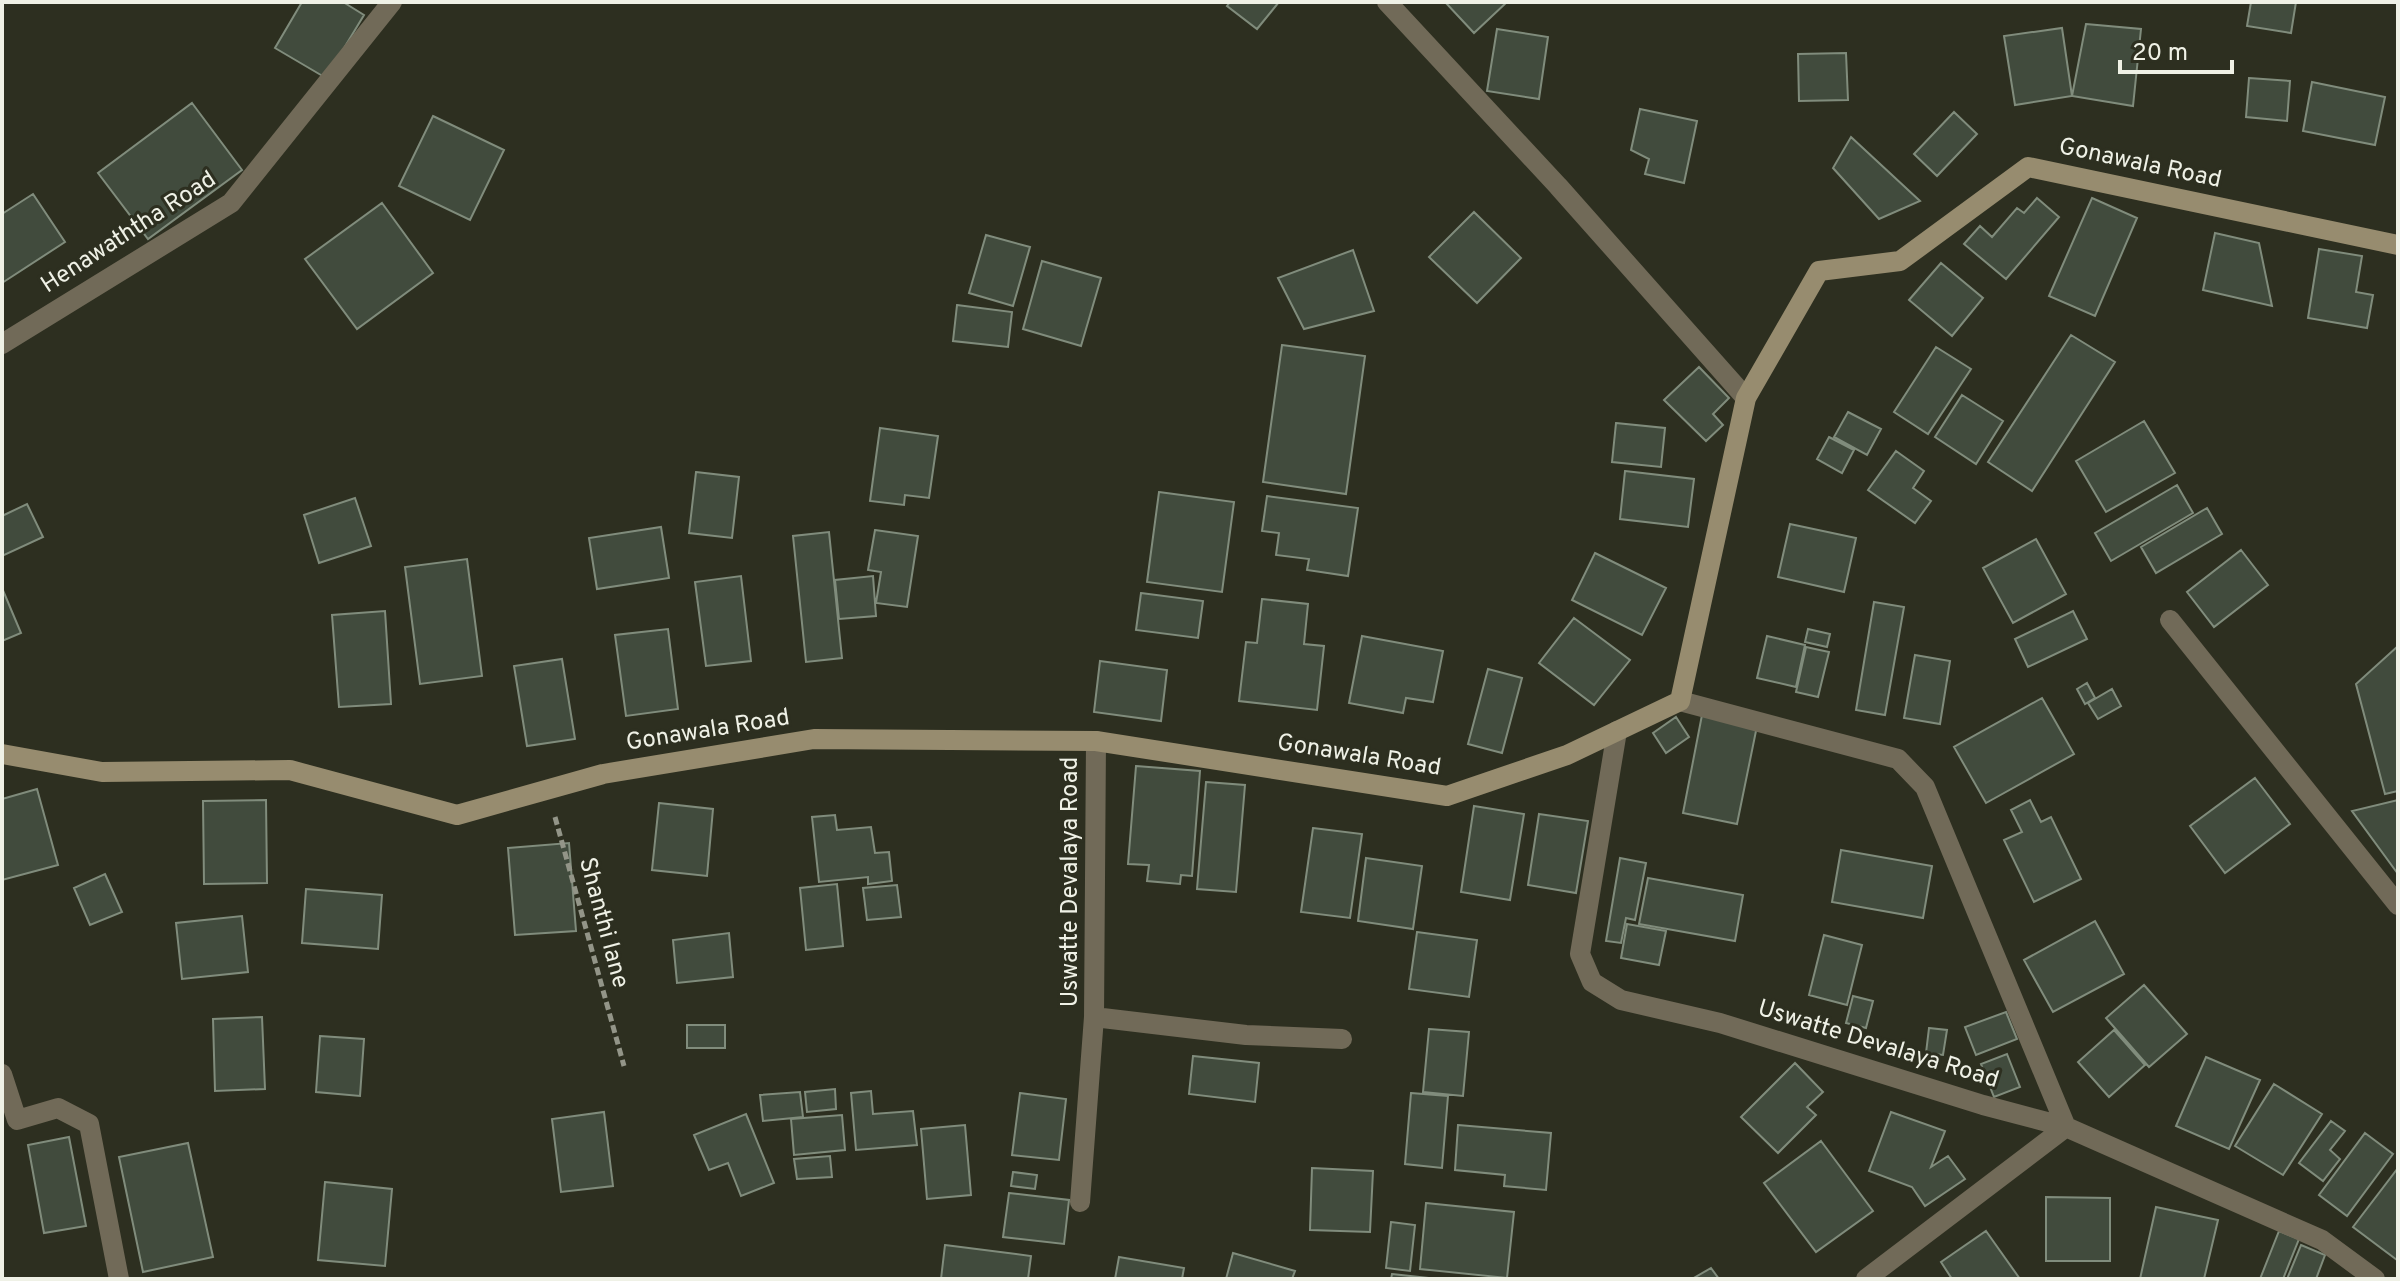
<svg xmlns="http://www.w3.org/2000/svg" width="2400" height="1281" viewBox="0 0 2400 1281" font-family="Overpass,sans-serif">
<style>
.building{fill:#414b3d;stroke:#808c7c;stroke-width:2}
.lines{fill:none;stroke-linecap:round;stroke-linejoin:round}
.path{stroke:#939588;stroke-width:5;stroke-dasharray:8 4;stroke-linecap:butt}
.street{stroke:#716a58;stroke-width:20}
.secondary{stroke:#978c6f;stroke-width:20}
.labels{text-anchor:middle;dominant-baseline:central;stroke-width:6;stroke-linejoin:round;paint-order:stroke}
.street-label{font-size:24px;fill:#eff1e6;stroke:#2d2f20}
</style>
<rect width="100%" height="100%" fill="#2d2f20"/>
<path class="building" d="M 302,2 L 343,2 L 364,15 L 326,78 L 275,48 Z
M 1230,2 L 1279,2 L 1257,29 L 1227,6 Z
M 1445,2 L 1507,2 L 1474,33 Z
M 2251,2 L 2296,2 L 2291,33 L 2247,26 Z
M 2086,24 L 2141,29 L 2133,106 L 2072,96 Z
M 2062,28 L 2072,96 L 2015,105 L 2004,36 Z
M 1497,29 L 1548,37 L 1539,99 L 1487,91 Z
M 1846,53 L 1848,100 L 1799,101 L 1798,54 Z
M 2249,78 L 2290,81 L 2287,121 L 2246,117 Z
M 2312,82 L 2385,97 L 2375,145 L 2303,131 Z
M 192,103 L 242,170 L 148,239 L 98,173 Z
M 1640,109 L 1697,121 L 1684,183 L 1645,174 L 1649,159 L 1631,150 Z
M 1954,112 L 1977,134 L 1937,176 L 1914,154 Z
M 433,116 L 504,150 L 470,220 L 399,186 Z
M 1851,137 L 1920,201 L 1879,219 L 1833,168 Z
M 33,194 L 65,242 L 2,283 L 2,214 Z
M 2037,198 L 2059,217 L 2006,279 L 1964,244 L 1980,226 L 1992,237 L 2017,208 L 2024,213 Z
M 2092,198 L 2137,218 L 2095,316 L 2049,296 Z
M 382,203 L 433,273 L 357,329 L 305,259 Z
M 1474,212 L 1521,258 L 1477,303 L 1429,257 Z
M 2215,233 L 2259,243 L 2272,306 L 2203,290 Z
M 986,235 L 1030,247 L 1013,306 L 969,293 Z
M 2319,249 L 2362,256 L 2356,292 L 2373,295 L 2367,328 L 2308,318 Z
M 1353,250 L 1374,311 L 1304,329 L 1278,278 Z
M 1042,261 L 1101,278 L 1081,346 L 1023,329 Z
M 1941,263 L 1983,298 L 1952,336 L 1909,300 Z
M 957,305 L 1012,312 L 1008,347 L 953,341 Z
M 2071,335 L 2115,362 L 2032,491 L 1988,462 Z
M 1282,345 L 1365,356 L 1346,494 L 1263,482 Z
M 1936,347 L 1971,369 L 1928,434 L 1894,412 Z
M 1699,367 L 1729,398 L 1713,414 L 1723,425 L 1706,441 L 1664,400 Z
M 1962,395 L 2003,421 L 1976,464 L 1935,437 Z
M 1848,412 L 1881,429 L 1867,455 L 1834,437 Z
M 2144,421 L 2175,473 L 2106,512 L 2076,461 Z
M 1616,423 L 1665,428 L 1661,467 L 1612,462 Z
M 880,428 L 938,436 L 929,498 L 905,495 L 904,505 L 870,501 Z
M 1829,437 L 1854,450 L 1842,473 L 1817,459 Z
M 1896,451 L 1924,471 L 1913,488 L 1931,501 L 1915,523 L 1868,490 Z
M 1625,471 L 1694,479 L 1688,527 L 1620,519 Z
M 696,472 L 739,477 L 732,538 L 689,533 Z
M 2177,485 L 2193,513 L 2111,561 L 2095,533 Z
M 1159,492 L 1234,502 L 1222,592 L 1147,582 Z
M 1267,496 L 1358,508 L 1348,576 L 1307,570 L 1309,559 L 1276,555 L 1279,533 L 1262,531 Z
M 355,498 L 371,546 L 319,563 L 304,515 Z
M 27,504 L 43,537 L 2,556 L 2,516 Z
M 2207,508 L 2222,534 L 2156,573 L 2141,547 Z
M 1790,524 L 1856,538 L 1844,592 L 1778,577 Z
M 661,527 L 669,578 L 597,589 L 589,538 Z
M 875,530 L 918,536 L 907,607 L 876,603 L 881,572 L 868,570 Z
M 829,532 L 842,658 L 806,662 L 793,536 Z
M 2036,539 L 2066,594 L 2013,623 L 1983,568 Z
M 2241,550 L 2268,585 L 2214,627 L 2187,592 Z
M 1595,553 L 1666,588 L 1642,635 L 1572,600 Z
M 467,559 L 482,676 L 420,684 L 405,567 Z
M 741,576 L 751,661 L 706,666 L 695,582 Z
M 873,576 L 876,616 L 839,619 L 835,580 Z
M 2,588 L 21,633 L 2,641 Z
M 1141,593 L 1203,601 L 1198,638 L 1136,630 Z
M 1262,599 L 1308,604 L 1304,644 L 1324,646 L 1317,710 L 1239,701 L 1246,642 L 1257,643 Z
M 1874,602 L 1904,607 L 1885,715 L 1856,710 Z
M 385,611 L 391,704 L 339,707 L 332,615 Z
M 2073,611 L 2087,639 L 2028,667 L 2015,639 Z
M 1574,618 L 1630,660 L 1594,705 L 1539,663 Z
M 668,629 L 678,709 L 626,716 L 615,635 Z
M 1808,629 L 1830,634 L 1827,647 L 1805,642 Z
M 1362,636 L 1443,651 L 1433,702 L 1406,698 L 1403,713 L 1349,703 Z
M 1767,636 L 1805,645 L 1796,687 L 1757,678 Z
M 2398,646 L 2398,791 L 2385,794 L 2356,684 Z
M 1806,647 L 1829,652 L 1818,697 L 1796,692 Z
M 1915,655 L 1950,661 L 1940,724 L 1904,718 Z
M 562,659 L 575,739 L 527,746 L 514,666 Z
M 1100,661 L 1167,670 L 1161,721 L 1094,712 Z
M 1488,669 L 1522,678 L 1502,753 L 1468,744 Z
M 2087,683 L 2095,698 L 2085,704 L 2077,689 Z
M 2112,689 L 2121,706 L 2098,719 L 2088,703 Z
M 2042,698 L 2074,754 L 1986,803 L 1954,747 Z
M 1702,715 L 1757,726 L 1737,824 L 1683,813 Z
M 1676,717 L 1689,737 L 1666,753 L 1653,733 Z
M 1136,766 L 1200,771 L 1192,876 L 1181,875 L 1180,884 L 1147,881 L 1149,865 L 1128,864 Z
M 2255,778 L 2290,824 L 2225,873 L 2190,826 Z
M 1206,782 L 1245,785 L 1236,892 L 1197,889 Z
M 37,789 L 58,865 L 2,880 L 2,799 Z
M 266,800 L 267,883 L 204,884 L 203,801 Z
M 2030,800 L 2041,822 L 2051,817 L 2081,879 L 2034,902 L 2004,840 L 2022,832 L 2011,810 Z
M 2398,800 L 2398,874 L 2352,811 Z
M 659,803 L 713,809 L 707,876 L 652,870 Z
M 1474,806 L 1524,814 L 1510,900 L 1461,892 Z
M 1539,814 L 1588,821 L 1576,893 L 1528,885 Z
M 835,815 L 837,830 L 871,827 L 875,853 L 889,852 L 892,881 L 868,884 L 868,877 L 819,882 L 812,817 Z
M 1313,828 L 1362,834 L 1350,918 L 1301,912 Z
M 569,843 L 576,931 L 515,935 L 508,848 Z
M 1841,850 L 1932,866 L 1923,918 L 1832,902 Z
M 1366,858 L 1422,866 L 1413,929 L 1358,921 Z
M 1620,858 L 1646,863 L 1635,920 L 1626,918 L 1621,943 L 1606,941 Z
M 105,874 L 122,912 L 90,925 L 74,888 Z
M 1648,878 L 1743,895 L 1735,941 L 1639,924 Z
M 837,884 L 843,946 L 806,950 L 800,888 Z
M 897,885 L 901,917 L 867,920 L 863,888 Z
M 306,889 L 382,895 L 378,949 L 302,943 Z
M 242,916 L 248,972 L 182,979 L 176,923 Z
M 2095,921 L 2124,974 L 2053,1012 L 2024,960 Z
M 1627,924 L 1666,931 L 1659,965 L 1621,958 Z
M 1417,932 L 1477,940 L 1469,997 L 1409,989 Z
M 729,933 L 733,977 L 677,983 L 673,940 Z
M 1824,935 L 1862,945 L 1847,1005 L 1809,995 Z
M 2144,985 L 2187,1034 L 2149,1067 L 2106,1018 Z
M 1853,996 L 1873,1001 L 1866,1028 L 1846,1023 Z
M 2006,1012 L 2017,1039 L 1976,1055 L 1965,1027 Z
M 262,1017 L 265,1089 L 215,1091 L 213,1019 Z
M 687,1025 L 725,1025 L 725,1048 L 687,1048 Z
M 1929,1028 L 1947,1030 L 1943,1055 L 1926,1053 Z
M 1429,1029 L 1469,1032 L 1463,1096 L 1423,1092 Z
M 2114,1030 L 2145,1065 L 2109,1097 L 2078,1062 Z
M 320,1036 L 364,1039 L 360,1096 L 316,1092 Z
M 2007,1054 L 2020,1087 L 1994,1097 L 1981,1064 Z
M 1193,1056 L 1259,1063 L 1255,1102 L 1189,1094 Z
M 2206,1057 L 2260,1080 L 2229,1149 L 2176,1126 Z
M 1795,1063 L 1823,1092 L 1807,1107 L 1816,1115 L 1778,1153 L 1741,1117 Z
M 2274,1084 L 2322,1114 L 2283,1175 L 2235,1146 Z
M 835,1089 L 836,1109 L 807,1112 L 805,1092 Z
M 871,1091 L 873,1114 L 913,1111 L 917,1145 L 856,1150 L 851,1093 Z
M 800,1092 L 803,1117 L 763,1121 L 760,1095 Z
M 1020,1093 L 1066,1099 L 1059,1160 L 1012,1155 Z
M 1411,1093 L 1448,1096 L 1442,1168 L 1405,1164 Z
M 604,1112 L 613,1186 L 561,1192 L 552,1119 Z
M 1891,1112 L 1945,1131 L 1931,1167 L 1948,1156 L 1965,1179 L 1925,1206 L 1912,1187 L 1869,1171 Z
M 746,1114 L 774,1183 L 741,1196 L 728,1163 L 709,1170 L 694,1135 Z
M 842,1115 L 845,1150 L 794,1155 L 791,1119 Z
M 2331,1121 L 2345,1131 L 2330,1150 L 2340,1159 L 2323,1181 L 2299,1163 Z
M 965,1125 L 971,1195 L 927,1199 L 921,1129 Z
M 1458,1125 L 1551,1133 L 1546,1190 L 1504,1186 L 1505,1175 L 1455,1170 Z
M 2365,1133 L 2393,1154 L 2347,1216 L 2319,1195 Z
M 69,1137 L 86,1226 L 44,1233 L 28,1145 Z
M 1821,1141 L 1873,1211 L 1816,1252 L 1764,1183 Z
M 188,1143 L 213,1257 L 143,1272 L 119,1157 Z
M 830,1156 L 832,1177 L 797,1179 L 794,1159 Z
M 1312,1168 L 1373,1171 L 1370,1232 L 1310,1230 Z
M 2398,1168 L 2398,1258 L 2397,1260 L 2353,1227 Z
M 1013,1172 L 1037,1175 L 1035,1189 L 1011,1186 Z
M 325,1182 L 392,1189 L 385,1266 L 318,1260 Z
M 1009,1193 L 1069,1200 L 1064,1244 L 1003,1237 Z
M 2046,1197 L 2110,1198 L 2110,1261 L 2046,1261 Z
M 1426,1203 L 1514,1212 L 1507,1278 L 1420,1269 Z
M 2156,1207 L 2218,1220 L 2204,1279 L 2140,1279 Z
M 1391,1222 L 1415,1225 L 1410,1271 L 1386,1268 Z
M 1986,1231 L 2020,1279 L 1952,1279 L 1941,1262 Z
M 2279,1231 L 2299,1239 L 2283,1279 L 2260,1279 Z
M 945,1245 L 1031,1256 L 1028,1279 L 941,1279 Z
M 2301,1245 L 2325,1255 L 2316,1279 L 2287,1279 Z
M 1233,1253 L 1295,1271 L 1292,1279 L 1226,1279 Z
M 1119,1257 L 1184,1268 L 1182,1279 L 1115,1279 Z
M 1711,1268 L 1719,1279 L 1692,1279 Z
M 1392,1274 L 1428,1278 L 1428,1279 L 1391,1279 Z"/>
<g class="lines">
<path class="path" d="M 555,817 L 624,1066"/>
<path class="street" d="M 1387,2 L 1558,186 L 1746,398
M 2,344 L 231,203 L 392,2
M 2170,620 L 2398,905
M 1680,701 L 1898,759 L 1925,787 L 2066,1127 L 1866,1279
M 1617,731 L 1580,954 L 1592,982 L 1621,1000 L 1720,1023 L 1983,1105 L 2066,1127 L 2322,1240 L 2375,1279
M 1096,741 L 1094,1017 L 1246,1035 L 1342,1039
M 2,1074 L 17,1120 L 58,1108 L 89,1124 L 119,1279
M 1080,1202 L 1094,1017"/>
<path class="secondary" d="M 2,754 L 102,772 L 290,770 L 457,815 L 603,774 L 814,739 L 1096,741 L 1447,796 L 1567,755 L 1680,701 L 1746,398 L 1819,271 L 1900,261 L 2028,167 L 2398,245"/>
</g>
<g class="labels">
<g class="street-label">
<text transform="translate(2140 164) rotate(12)">Gonawala Road</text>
<text transform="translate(129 233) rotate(-33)">Henawaththa Road</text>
<text transform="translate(708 731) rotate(-9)">Gonawala Road</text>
<text transform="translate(1359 756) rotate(9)">Gonawala Road</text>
<text transform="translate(1071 882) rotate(-90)">Uswatte Devalaya Road</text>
<text transform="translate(603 923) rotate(75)">Shanthi lane</text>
<text transform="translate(1878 1045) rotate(17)">Uswatte Devalaya Road</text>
</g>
</g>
<rect width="2400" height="1281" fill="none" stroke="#eff1e6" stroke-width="8"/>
<path d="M2120 60v12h112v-12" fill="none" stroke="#eff1e6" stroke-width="4"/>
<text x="2132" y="60" font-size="24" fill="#eff1e6" stroke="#2d2f20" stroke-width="6" paint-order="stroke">20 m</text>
</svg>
